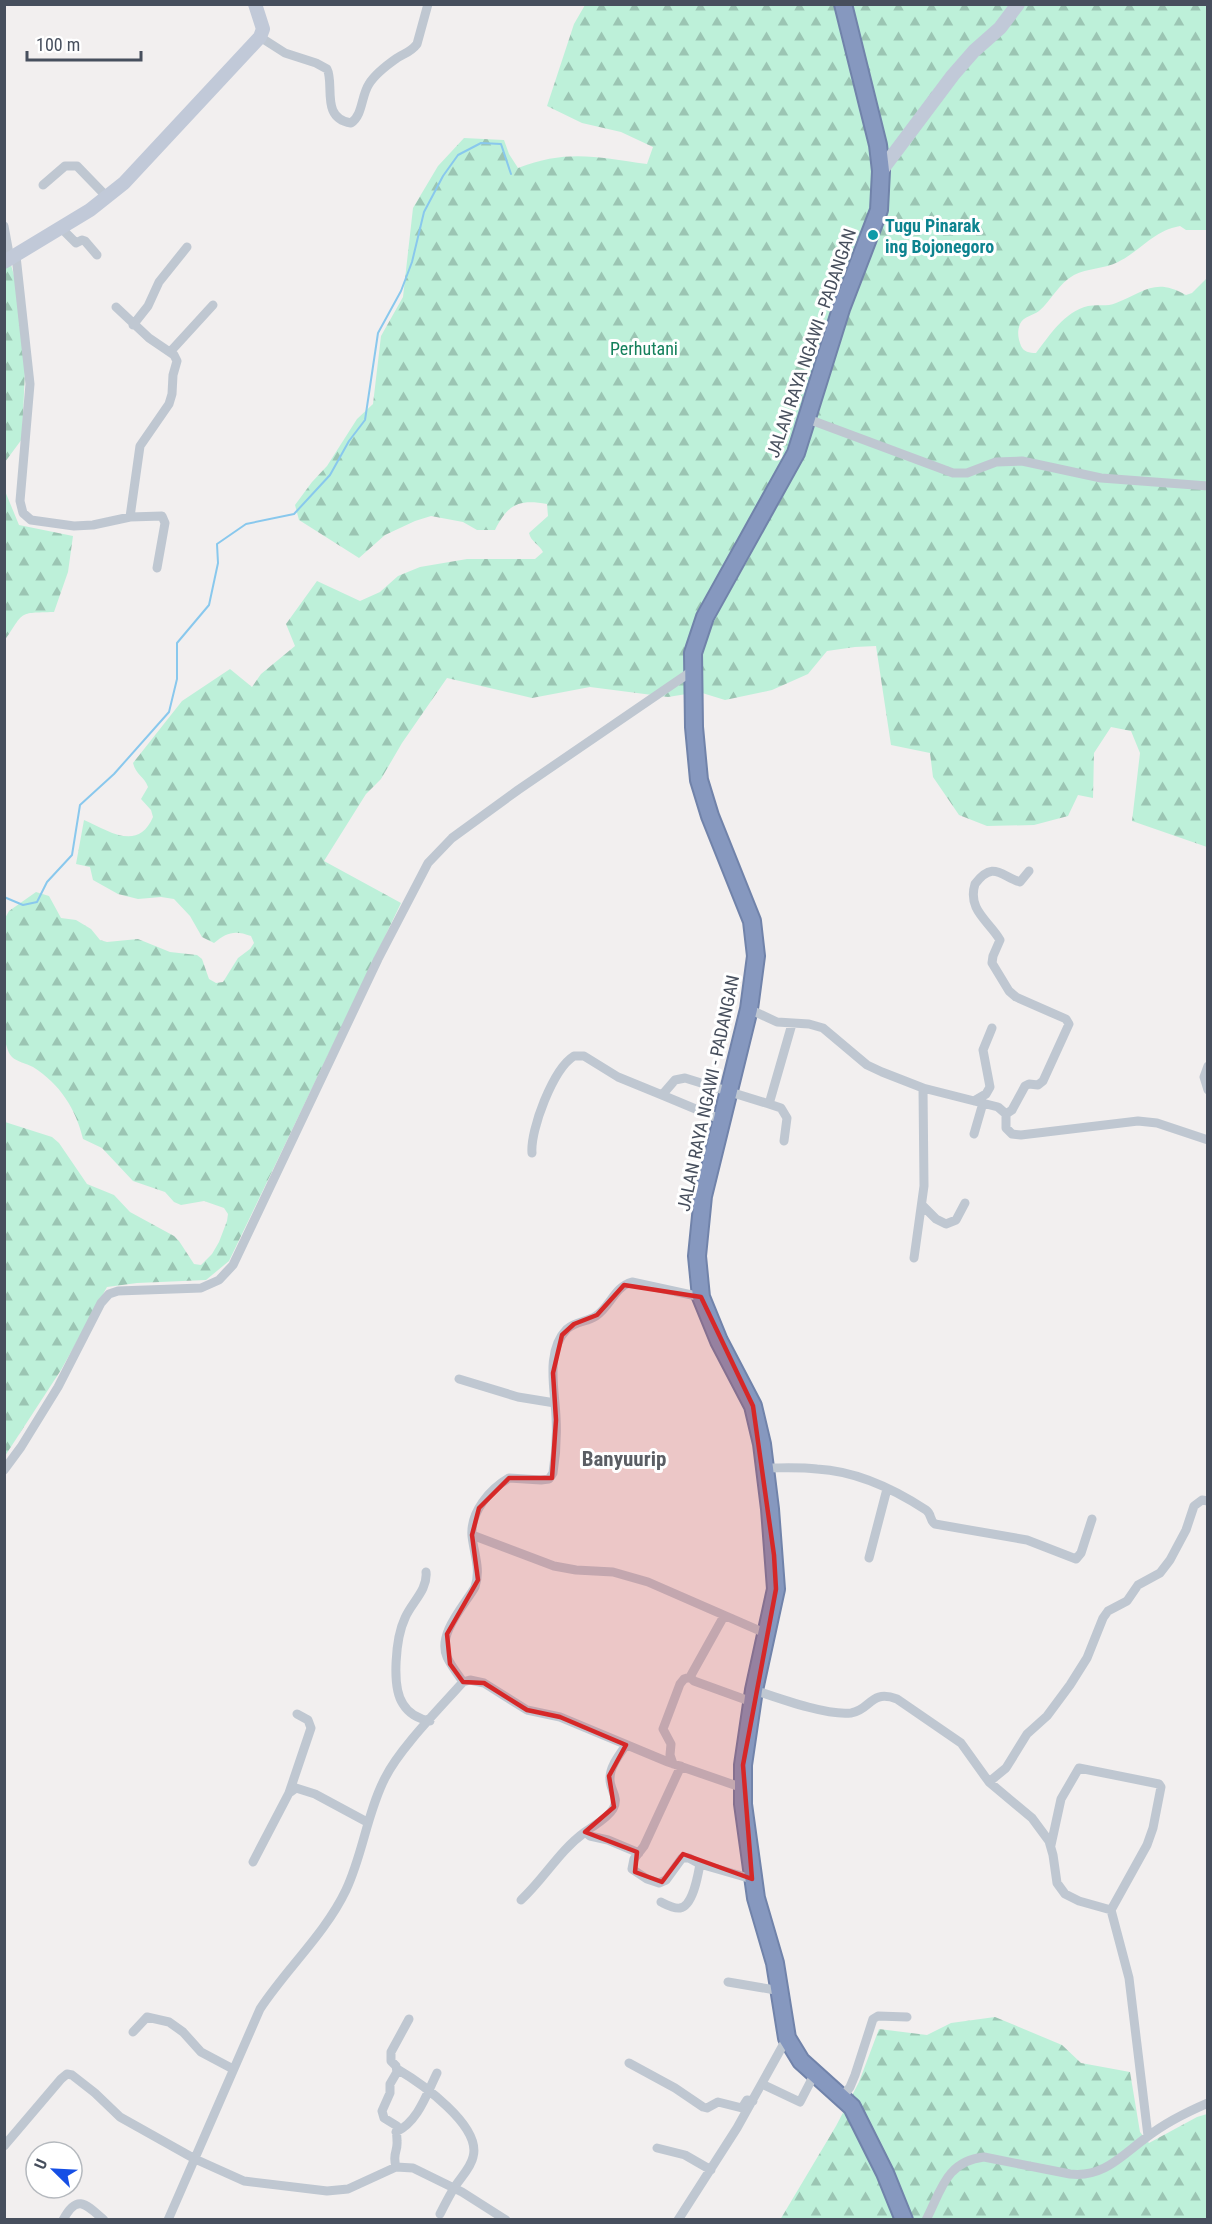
<svg xmlns="http://www.w3.org/2000/svg" width="1212" height="2224" viewBox="0 0 1212 2224" font-family="'Roboto Condensed',sans-serif">
<style>
.forest{fill:url(#forest-firs)}
.lines{fill:none;stroke-linecap:round;stroke-linejoin:round}
.stream{stroke:#89c8ed;stroke-width:2}
.highway-casing{stroke:#7183aa;stroke-width:20}
.street{stroke:#bfc7d1;stroke-width:9}
.secondary{stroke:#c1c9d8;stroke-width:14}
.highway{stroke:#8698bf;stroke-width:16}
.marked{fill:#d62828;fill-opacity:0.2;stroke:#d62828;stroke-width:4.5;stroke-linejoin:round}
.culture-dot{fill:#0f9aa8;stroke:#fff;stroke-width:2}
.labels{text-anchor:middle;dominant-baseline:central;stroke-width:6;stroke-linejoin:round;paint-order:stroke}
.culture-label{font-size:18px;font-weight:bold;fill:#0d838f;stroke:#fff;text-anchor:start}
.street-label{font-size:18px;fill:#474f5d;stroke:#fff}
.park-label{font-size:18px;fill:#15805c;stroke:#fff}
.quarter-label{font-size:21px;font-weight:bold;fill:#5b5e64;stroke:#fff}
</style>
<defs>
<pattern id="forest-firs" width="22" height="20" patternUnits="userSpaceOnUse" patternTransform="scale(1.5)"><rect width="22" height="20" fill="#bdf0d9"/><path d="M5 1l3.5 6h-7zM16 11l3.5 6h-7z" fill="#9bc5b3"/></pattern>
</defs>
<rect width="100%" height="100%" fill="#f2efef"/>
<path class="forest" d="M 585,5 L 1207,5 L 1207,230 L 1186,230 L 1180,226 C 1153,231 1142,250 1118,262 C 1105,269 1087,268 1074,275 C 1059,283 1051,301 1039,311 C 1032,316 1024,316 1020,324 C 1017,332 1018,338 1021,346 C 1024,352 1029,353 1036,353 C 1050,335 1064,312 1088,306 C 1097,304 1107,307 1116,303 C 1144,292 1155,277 1186,295 L 1192,293 L 1207,278 L 1207,847 L 1132,821 L 1140,753 L 1131,731 L 1111,727 L 1094,753 L 1093,798 L 1078,795 L 1068,816 L 1034,825 L 987,826 L 959,815 L 933,777 L 930,753 L 891,745 L 876,646 L 855,647 L 827,651 L 808,674 L 772,690 L 725,700 L 699,692 L 668,697 L 590,687 L 532,698 L 447,678 L 402,743 L 381,779 L 366,794 L 324,861 L 401,903 L 229,1261 L 206,1280 L 137,1283 L 107,1287 L 61,1370 L 5,1456 L 5,1122 L 52,1137 L 59,1143 L 87,1184 L 114,1195 L 130,1212 L 174,1236 L 179,1241 L 194,1264 L 201,1265 L 212,1254 L 219,1242 L 227,1221 L 228,1214 L 224,1208 L 204,1201 L 181,1205 L 174,1202 L 165,1192 L 133,1181 L 102,1148 L 83,1139 C 76,1109 60,1084 33,1067 C 26,1063 17,1062 12,1057 C 7,1052 7,1045 4,1039 L 4,920 L 9,911 L 36,892 L 49,896 L 61,918 L 76,920 L 91,929 L 100,940 L 107,942 L 138,939 L 170,952 L 197,955 L 202,959 L 209,979 L 216,983 L 223,982 L 238,958 L 250,949 L 254,943 L 251,936 C 235,930 227,932 214,943 L 202,937 L 190,916 L 174,899 L 161,897 L 138,899 L 118,894 L 93,880 L 90,867 L 76,864 L 84,820 C 109,831 138,852 153,817 L 151,810 L 141,799 L 148,787 C 144,776 136,775 133,763 L 182,701 L 230,669 L 252,687 L 261,674 L 295,646 L 286,624 L 317,581 L 360,601 L 380,592 L 398,576 L 420,567 L 467,559 L 535,559 L 543,552 C 539,544 531,542 529,533 L 548,516 L 547,504 C 519,499 508,504 495,530 L 477,530 L 463,522 L 431,516 L 415,521 L 385,535 L 359,558 L 299,520 L 295,505 L 312,482 L 327,466 L 357,419 L 373,404 L 381,336 L 403,297 L 413,208 L 438,166 L 464,138 L 504,140 L 509,154 L 518,168 C 567,149 597,157 647,164 L 653,147 L 621,132 L 582,123 L 547,106 L 574,24 Z
M 4,240 L 15,279 L 25,369 L 22,439 L 5,462 Z
M 5,491 L 19,525 L 73,536 L 68,572 L 54,612 C 17,613 25,611 5,640 Z
M 995,2017 L 1062,2045 L 1081,2063 L 1130,2072 L 1140,2132 L 1149,2143 L 1197,2117 L 1207,2114 L 1207,2219 L 780,2220 L 836,2126 L 859,2082 L 879,2029 L 927,2035 L 951,2023 Z"/>
<g class="lines">
<path class="stream" d="M 4,897 L 23,905 L 37,902 L 47,882 L 72,855 L 80,805 L 114,774 L 169,712 L 177,679 L 177,643 L 209,605 L 218,563 L 217,544 L 246,524 L 294,514 L 330,475 L 349,441 L 365,420 L 378,333 L 401,291 L 412,262 L 424,212 L 443,176 L 458,155 L 481,143 L 501,144 L 511,174"/>
<g class="highway-casing">
<path id="highway" d="M 843,4 L 878,145 L 881,171 L 879,210 L 841,309 L 796,453 L 705,617 L 693,653 L 694,727 L 699,780 L 710,816 L 752,921 L 756,956 L 749,1009 L 703,1196 L 697,1256 L 701,1297 L 719,1341 L 753,1406 L 762,1444 L 770,1509 L 776,1589 L 754,1690 L 743,1765 L 743,1804 L 756,1898 L 775,1963 L 787,2038 L 801,2061 L 852,2107 L 885,2173 L 904,2220"/>
</g>
<path class="street" d="M 260,37 L 285,53 L 316,63 L 327,69 C 335,84 320,118 351,123 C 363,115 361,96 369,84 C 375,74 387,65 397,58 C 405,53 411,52 417,44 L 428,4
M 43,185 L 65,166 L 77,166 L 107,197
M 4,226 L 10,259
M 61,228 L 76,243 L 82,240 L 85,241 L 97,255
M 16,256 L 30,384 L 20,501 L 23,513 L 31,520 L 74,526 L 93,525 L 130,517 L 162,516 L 165,523 L 157,568
M 116,307 L 149,338 L 174,355 L 177,361 L 173,375 L 172,394 L 169,404 L 140,446 L 130,517
M 133,325 L 148,306 L 159,282 L 187,247
M 170,352 L 213,305
M 808,419 L 953,473 L 967,473 L 996,462 L 1022,461 L 1101,478 L 1208,486
M 749,1009 L 777,1022 L 809,1024 L 823,1028 L 867,1065 L 882,1072 L 923,1088 L 998,1107 L 1006,1114 L 1006,1128 L 1012,1134 L 1021,1135 L 1138,1121 L 1157,1123 L 1208,1140
M 1208,1066 L 1204,1077 L 1208,1090
M 662,1095 L 722,1120
M 974,1101 L 986,1094 L 990,1087 L 983,1050 L 992,1028
M 769,1104 L 781,1108 L 787,1118 L 784,1141
M 1006,1114 L 1012,1110 L 1025,1086 L 1029,1084 L 1038,1085 L 1043,1081 L 1069,1024 L 1066,1019 L 1016,997 L 1009,991 L 992,963 L 993,956 L 1000,940 C 989,921 967,910 975,884 C 993,860 1001,876 1020,882 L 1029,871
M 974,1134 L 983,1103
M 532,1153 C 530,1130 553,1069 574,1056 L 584,1056 L 618,1077 L 662,1095 L 675,1080 L 685,1078 L 769,1104 L 792,1024
M 922,1205 L 936,1219 L 946,1224 L 956,1220 L 965,1203
M 914,1258 L 924,1186 L 923,1088
M 459,1379 L 518,1397 L 555,1403
M 766,1468 C 783,1468 800,1467 817,1469 C 855,1471 894,1489 926,1510 C 932,1514 929,1520 935,1524 L 1027,1540 L 1076,1559 L 1081,1553 L 1092,1519
M 4,1470 L 21,1447 L 58,1387 L 101,1303 L 109,1294 L 118,1291 L 201,1288 L 219,1280 L 233,1265 L 378,959 L 428,863 L 452,838 L 518,790 L 692,671
M 472,1535 L 554,1566 L 576,1570 L 613,1572 L 648,1582 L 767,1634
M 869,1558 L 887,1489
M 426,1572 C 428,1590 411,1603 405,1618 C 396,1637 391,1686 403,1704 C 409,1714 419,1719 430,1721
M 724,1616 L 690,1677 L 694,1681 L 752,1702
M 463,1682 C 458,1674 451,1666 447,1657 C 437,1634 464,1606 475,1587 C 481,1569 474,1554 472,1536 C 470,1512 490,1489 509,1478 L 541,1480 L 549,1479 L 553,1473 C 556,1455 557,1435 556,1417 C 555,1390 545,1351 567,1329 C 576,1321 587,1322 596,1316 C 611,1306 614,1287 632,1282 L 701,1297
M 754,1690 C 778,1698 827,1716 851,1713 C 871,1710 870,1689 897,1699 L 961,1743 L 989,1782 L 1032,1818 L 1049,1841 L 1053,1855 L 1057,1883 L 1065,1894 L 1079,1901 L 1111,1910 L 1129,1978 L 1148,2136
M 673,1764 L 670,1755 L 671,1744 L 663,1729 L 680,1684 L 684,1679 L 690,1677
M 681,1766 L 644,1846 L 634,1859 L 632,1869 L 647,1879 L 659,1883 L 666,1880 L 682,1858 L 689,1858 L 700,1864
M 989,1782 L 1006,1768 L 1027,1734 L 1047,1716 L 1070,1685 L 1087,1658 L 1103,1618 L 1108,1611 L 1127,1601 L 1138,1585 L 1160,1573 L 1170,1560 L 1186,1530 L 1194,1506 L 1202,1500 L 1208,1501
M 289,1793 L 311,1728 L 308,1720 L 297,1714
M 585,1832 L 590,1836 L 608,1840 L 639,1853
M 1051,1845 L 1061,1799 L 1079,1768 L 1159,1784 L 1161,1787 L 1153,1828 L 1147,1845 L 1111,1910
M 253,1862 L 289,1793 L 296,1788 L 315,1794 L 367,1822
M 521,1900 C 544,1879 559,1851 585,1832 C 594,1825 607,1819 613,1809 C 620,1797 609,1789 610,1778 C 610,1766 620,1754 626,1745
M 661,1902 C 667,1905 674,1909 680,1908 C 693,1906 698,1875 700,1864 L 752,1879
M 728,1982 L 781,1991
M 133,2032 L 147,2017 L 169,2022 L 183,2032 L 201,2052 L 233,2069
M 629,2063 L 675,2088 L 703,2107 L 707,2108 L 718,2102 L 742,2108 L 747,2100 L 753,2101
M 397,2069 C 421,2083 482,2126 473,2157 C 471,2167 462,2176 456,2185 C 450,2194 445,2204 440,2214
M 762,2084 L 800,2102 L 814,2075
M 842,2098 L 850,2087 L 855,2075 L 873,2019 L 878,2016 L 907,2017
M 396,2132 C 418,2122 427,2093 437,2073
M 4,2146 L 61,2079 L 67,2074 L 72,2075 L 95,2093 L 120,2117 L 195,2159 L 244,2181 L 327,2191 L 348,2189 L 396,2167 L 413,2168 L 462,2192 L 506,2220
M 657,2148 L 685,2155 L 711,2170
M 396,2167 C 392,2152 398,2153 397,2141 C 397,2135 396,2133 397,2126 L 384,2118 L 382,2111 L 390,2093 L 390,2084 L 397,2072 L 396,2066 L 391,2061 L 391,2052 L 409,2019
M 63,2220 C 77,2193 86,2204 104,2220
M 168,2220 L 260,2009 C 287,1968 325,1934 346,1890 C 363,1854 367,1813 385,1778 C 400,1748 440,1708 463,1682 L 470,1680 L 484,1683 L 527,1710 L 560,1717 L 668,1762 L 743,1788
M 678,2220 L 737,2128 L 787,2038
M 926,2220 C 941,2191 946,2161 984,2157 L 1070,2174 C 1104,2178 1122,2155 1147,2137 C 1165,2123 1187,2112 1208,2103"/>
<path class="secondary" d="M 881,171 L 953,75 L 974,51 L 1000,28 L 1018,4
M 4,262 L 90,210 L 124,183 L 260,37 L 263,29 L 255,4"/>
<use href="#highway" class="highway"/>
</g>
<path class="marked" d="M 624,1285 L 701,1297 L 753,1406 L 774,1555 L 776,1589 L 743,1765 L 752,1879 L 683,1854 L 662,1882 L 635,1872 L 637,1852 L 585,1832 L 614,1807 L 609,1776 L 626,1745 L 560,1717 L 527,1710 L 484,1683 L 463,1682 L 450,1664 L 447,1634 L 478,1580 L 472,1535 L 479,1508 L 509,1478 L 552,1478 L 556,1420 L 553,1373 L 562,1335 L 574,1324 L 597,1315 Z"/>
<circle class="culture-dot" cx="873" cy="235" r="6"/>
<g class="labels">
<g class="culture-label">
<text x="885" y="225">Tugu Pinarak<tspan x="885" dy="21">ing Bojonegoro</tspan></text>
</g>
<g class="street-label">
<text transform="translate(811 343) rotate(-71)">JALAN RAYA NGAWI - PADANGAN</text>
<text transform="translate(708 1093) rotate(-78)">JALAN RAYA NGAWI - PADANGAN</text>
</g>
<g class="park-label">
<text x="644" y="348">Perhutani</text>
</g>
<g class="quarter-label">
<text x="624" y="1459">Banyuurip</text>
</g>
</g>
<rect width="1212" height="2224" fill="none" stroke="#474f5d" stroke-width="12"/>
<g transform="translate(54 2170) rotate(294)"><circle r="28" fill="#ffffff" stroke="#b5b9be" stroke-width="1.5"/>
<path d="M0-4.5L10 22L0 15L-10 22Z" fill="#164fe5"/>
<text y="-9" font-size="16" font-weight="bold" text-anchor="middle" fill="#474f5d">U</text>
</g>
<path d="M27 51v9h114v-9" fill="none" stroke="#474f5d" stroke-width="3"/>
<text x="36" y="51" font-size="18" fill="#474f5d" stroke="#ffffff" stroke-width="4.5" paint-order="stroke">100 m</text>
</svg>
